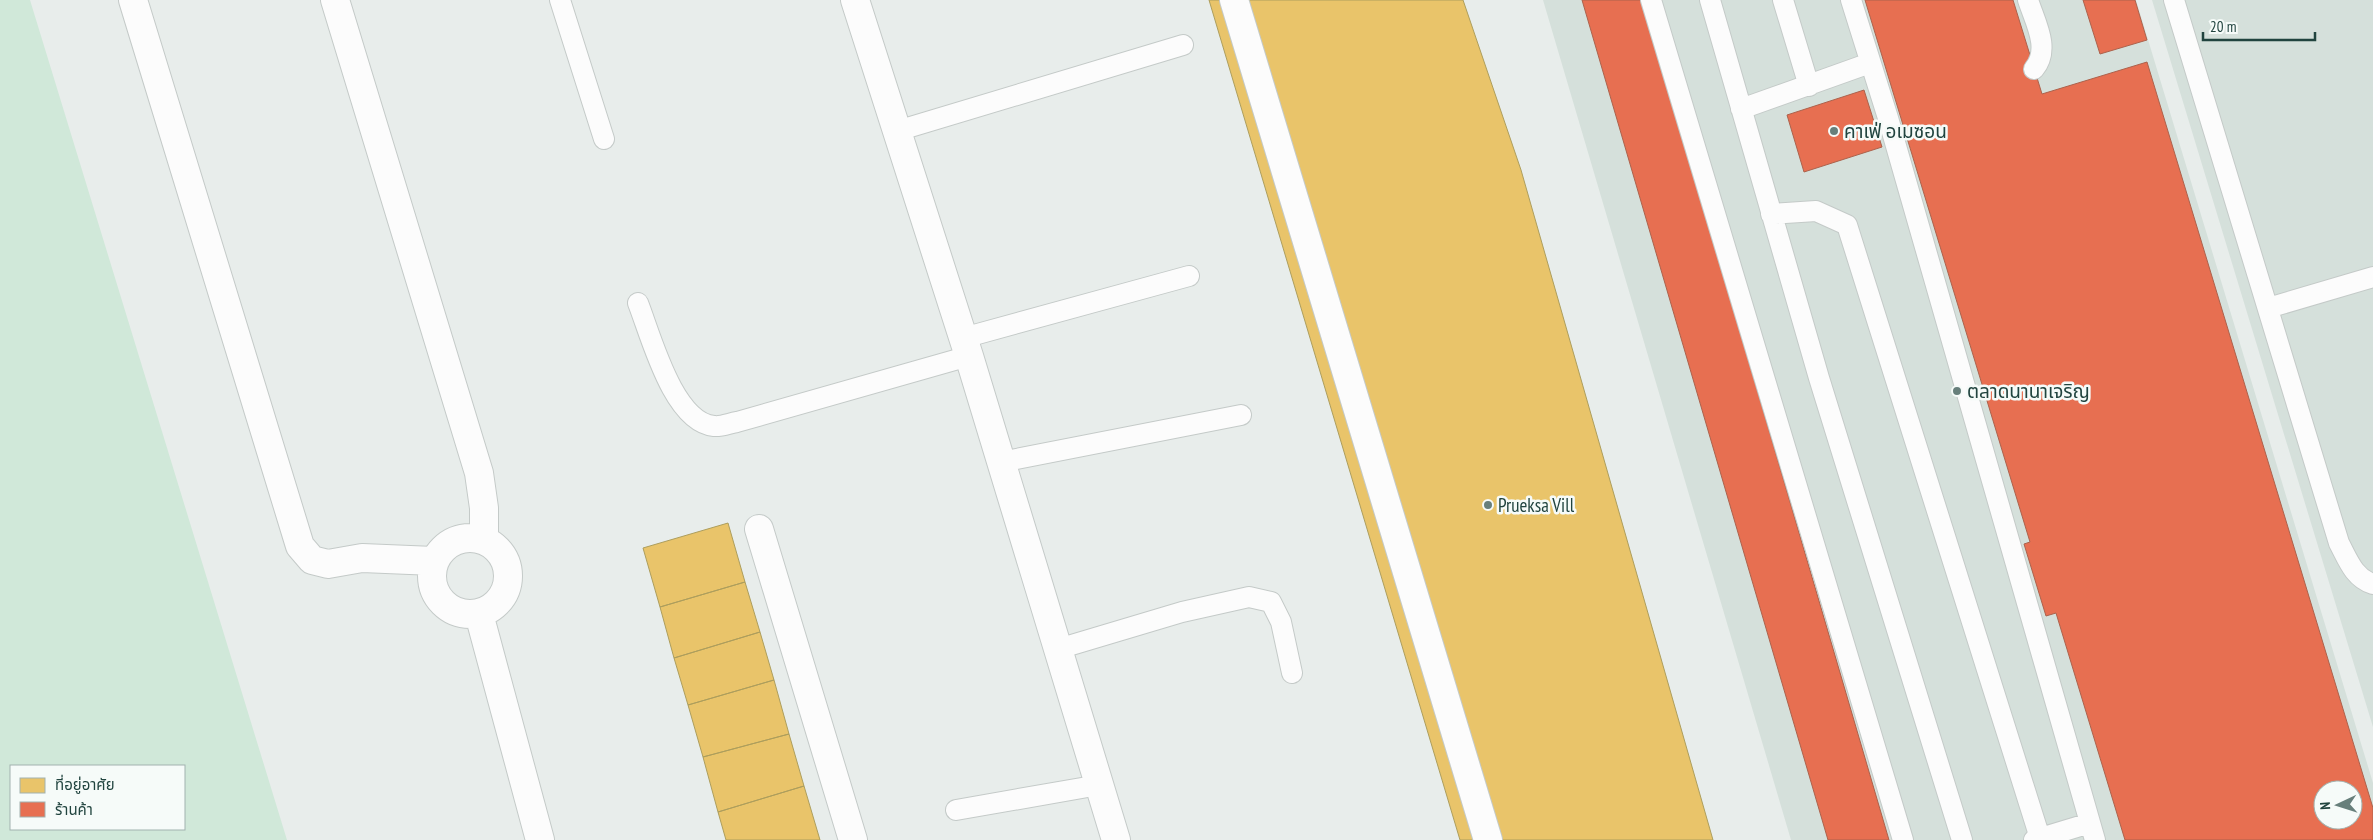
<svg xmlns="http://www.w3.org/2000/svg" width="2373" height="840" viewBox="0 0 2373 840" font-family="'PT Sans Narrow','Noto Sans Thai',sans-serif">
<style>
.built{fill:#d5e0db;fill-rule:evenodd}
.green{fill:#d0e8d9;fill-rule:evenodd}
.homes{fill:#e9c46a;stroke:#ad9e5d}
.shops{fill:#e76f51;stroke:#ac624c;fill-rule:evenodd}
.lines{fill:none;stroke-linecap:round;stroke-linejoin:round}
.lane-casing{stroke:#c4cac8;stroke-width:22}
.street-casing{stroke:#c4cac8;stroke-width:30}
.lane{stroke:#fcfcfc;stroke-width:20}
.street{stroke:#fcfcfc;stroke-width:28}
.poi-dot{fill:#677f7b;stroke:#f6fbf9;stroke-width:2}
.labels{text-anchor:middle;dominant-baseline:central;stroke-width:5;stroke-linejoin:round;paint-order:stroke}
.poi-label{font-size:19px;fill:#21443f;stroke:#f6fbf9;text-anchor:start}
</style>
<rect width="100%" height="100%" fill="#e8edeb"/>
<path class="built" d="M 1543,0 L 2136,0 L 2373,783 L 2373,840 L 1791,840 ZM 2323,790 L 2353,790 L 2353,820 L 2323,820 Z
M 2152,0 L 2373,0 L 2373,727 Z"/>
<path class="green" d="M 0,0 L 30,0 L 287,840 L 0,840 ZM 11,766 L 184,766 L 184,829 L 11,829 Z"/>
<path class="homes" d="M 1209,0 L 1463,0 L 1521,170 L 1713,840 L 1460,840 Z
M 728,523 L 745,582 L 660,607 L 643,548 Z
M 745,582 L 760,632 L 674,658 L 660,607 Z
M 760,632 L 774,680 L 688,705 L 674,658 Z
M 774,680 L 789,734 L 703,757 L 688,705 Z
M 789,734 L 804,786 L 718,812 L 703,757 Z
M 804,786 L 820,840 L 726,840 L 718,812 Z"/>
<path class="shops" d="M 1582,0 L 1643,0 L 1889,840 L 1828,840 Z
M 1865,0 L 2013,0 L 2042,94 L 2147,62 L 2373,808 L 2373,840 L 2125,840 L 2056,613 L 2046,616 L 2024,544 L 2030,542 ZM 2323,790 L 2353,790 L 2353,820 L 2323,820 Z
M 2083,0 L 2135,0 L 2147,40 L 2100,54 Z
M 1864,90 L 1882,147 L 1804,172 L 1787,115 Z"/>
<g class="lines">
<g class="lane-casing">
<path id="lane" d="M 560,0 L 604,139
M 1651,0 L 1903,840
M 1710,0 L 1819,378 L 1962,840
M 1783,0 L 1809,86
M 1851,0 L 1888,118 L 2095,840
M 2028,0 C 2035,22 2051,49 2034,69
M 2174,0 L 2339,543 C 2348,560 2354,578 2373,584
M 1741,109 L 1870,63
M 897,131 L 1183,45
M 1771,214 L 1816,211 L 1847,225 L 2040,838
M 638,303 C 651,336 673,422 714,426 C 721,427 730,423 737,422 L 969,356
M 2268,308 L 2373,277
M 963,338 L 1189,276
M 1001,462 L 1241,415
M 1058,649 L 1182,612 L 1249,597 L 1271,602 L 1281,622 L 1292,673
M 956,810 L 1099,785
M 2034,840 L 2090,823"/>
</g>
<g class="street-casing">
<path id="street" d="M 133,0 L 300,546 L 312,560 L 328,564 L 362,558 L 434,561
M 335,0 L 479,473 L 484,508 L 484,540
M 855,0 L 969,356 L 1116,840
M 1234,0 L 1488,840
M 759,529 L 853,840
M432 576a38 38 0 1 1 76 0a38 38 0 1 1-76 0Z
M 479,614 L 540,840"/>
</g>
<use href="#lane" class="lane"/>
<use href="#street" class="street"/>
</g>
<g class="poi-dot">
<circle cx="1834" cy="131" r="5"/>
<circle cx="1957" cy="391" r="5"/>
<circle cx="1488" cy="505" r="5"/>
</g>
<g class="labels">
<g class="poi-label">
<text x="1844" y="131">คาเฟ่ อเมซอน</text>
<text x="1967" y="391">ตลาดนานาเจริญ</text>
<text x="1498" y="505">Prueksa Vill</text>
</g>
</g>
<rect x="10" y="765" width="175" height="65" fill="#f6fbf9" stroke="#a1b2af"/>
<rect x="20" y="778" width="25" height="15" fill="#e9c46a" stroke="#a1b2af"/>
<text x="55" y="790" font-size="15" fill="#21443f">ที่อยู่อาศัย</text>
<rect x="20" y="802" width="25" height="15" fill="#e76f51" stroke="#a1b2af"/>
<text x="55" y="815" font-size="15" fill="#21443f">ร้านค้า</text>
<g transform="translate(2338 805) rotate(266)"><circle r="24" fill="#f6fbf9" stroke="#a1b2af"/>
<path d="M0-4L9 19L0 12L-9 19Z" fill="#677f7b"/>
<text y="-8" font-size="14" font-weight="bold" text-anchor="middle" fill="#21443f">N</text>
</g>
<path d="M2203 32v8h112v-8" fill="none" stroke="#21443f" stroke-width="2.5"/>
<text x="2210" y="32" font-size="15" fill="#21443f" stroke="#f6fbf9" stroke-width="4" paint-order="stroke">20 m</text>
</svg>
